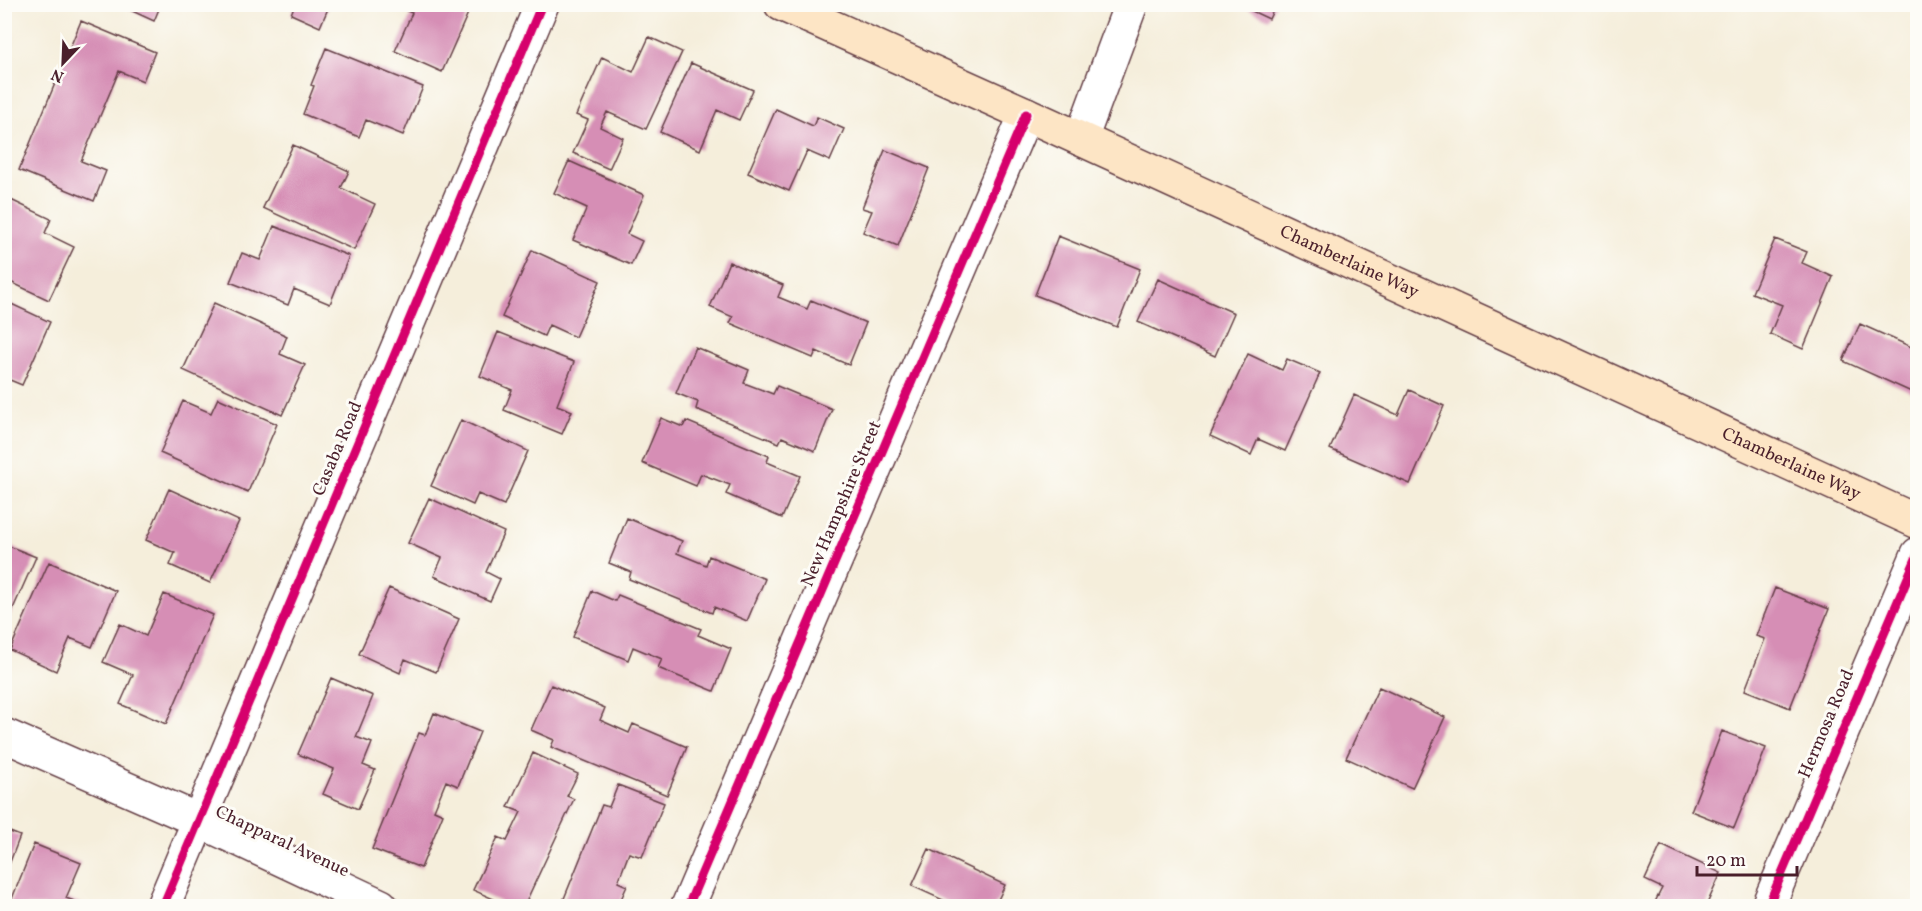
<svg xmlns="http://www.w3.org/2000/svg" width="1922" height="911" viewBox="0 0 1922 911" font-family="Vollkorn,serif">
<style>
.building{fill:#d68eb5}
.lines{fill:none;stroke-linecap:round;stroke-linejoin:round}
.street-casing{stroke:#643e45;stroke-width:36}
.secondary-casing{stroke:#643e45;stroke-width:36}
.street{stroke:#fff;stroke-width:33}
.secondary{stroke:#fde5c5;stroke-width:33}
.cycleway-casing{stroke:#fdfcf7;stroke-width:13}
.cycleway{stroke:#d6006c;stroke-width:9}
.labels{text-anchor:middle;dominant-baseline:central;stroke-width:6;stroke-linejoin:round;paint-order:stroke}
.street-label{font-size:18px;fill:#4a1f2b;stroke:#fdfcf7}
</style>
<rect width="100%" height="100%" fill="#fdfcf7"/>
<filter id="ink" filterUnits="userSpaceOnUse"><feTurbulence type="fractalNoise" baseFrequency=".0167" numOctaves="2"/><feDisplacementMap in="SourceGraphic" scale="12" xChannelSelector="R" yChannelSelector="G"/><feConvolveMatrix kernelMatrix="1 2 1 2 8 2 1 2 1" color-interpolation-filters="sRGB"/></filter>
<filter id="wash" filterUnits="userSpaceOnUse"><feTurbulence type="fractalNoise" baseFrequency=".008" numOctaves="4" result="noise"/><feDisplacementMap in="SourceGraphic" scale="24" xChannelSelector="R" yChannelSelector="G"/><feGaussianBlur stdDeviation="1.35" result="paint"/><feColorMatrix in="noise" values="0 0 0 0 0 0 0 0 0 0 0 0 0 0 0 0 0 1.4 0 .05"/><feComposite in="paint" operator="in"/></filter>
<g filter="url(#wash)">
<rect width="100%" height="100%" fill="#f5eedb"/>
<g id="blocks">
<path class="building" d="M 117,4 L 161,4 L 154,21 Z
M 295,4 L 330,4 L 320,27 L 291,14 Z
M 402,4 L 472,4 L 442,72 L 395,51 L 412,13 L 400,8 Z
M 1237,4 L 1276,4 L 1269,19 Z
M 81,21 L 155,52 L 143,81 L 119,71 L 81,161 L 106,171 L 94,201 L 19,170 Z
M 649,37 L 682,52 L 646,129 L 607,112 L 600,127 L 623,138 L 609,169 L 573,153 L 588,120 L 576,115 L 602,57 L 633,72 Z
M 326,48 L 423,87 L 403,135 L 366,120 L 359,137 L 303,114 L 314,86 L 311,85 Z
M 691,63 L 753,90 L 739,120 L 717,110 L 700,150 L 660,132 Z
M 776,109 L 813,126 L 817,117 L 844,129 L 830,161 L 807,151 L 789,191 L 748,173 Z
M 293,145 L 349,171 L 341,188 L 375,204 L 354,250 L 263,208 Z
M 885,150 L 929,168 L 898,246 L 863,232 L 872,211 L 862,208 Z
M 569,161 L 644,195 L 627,234 L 642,241 L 631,265 L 573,240 L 587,208 L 554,193 Z
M 11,200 L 51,219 L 45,233 L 74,247 L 49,300 L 4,279 L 4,213 Z
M 274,226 L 349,256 L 330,304 L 294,289 L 288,305 L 230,282 L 242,253 L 260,260 Z
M 1058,236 L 1140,269 L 1117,327 L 1035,295 Z
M 1775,239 L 1807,252 L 1802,263 L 1833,277 L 1803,349 L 1770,334 L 1782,305 L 1752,293 Z
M 532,250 L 600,281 L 575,337 L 549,325 L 544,336 L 502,317 Z
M 729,262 L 783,285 L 778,297 L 807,309 L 811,300 L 866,323 L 849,365 L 816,351 L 813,358 L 730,323 L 733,317 L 710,307 Z
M 1158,279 L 1234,313 L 1215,356 L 1138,322 Z
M 5,301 L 50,322 L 22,385 L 5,378 Z
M 214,303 L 287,336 L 280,354 L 305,365 L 282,415 L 183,370 Z
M 1860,324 L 1918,350 L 1918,395 L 1843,361 Z
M 498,332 L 574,362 L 557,405 L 572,411 L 562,434 L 504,410 L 512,390 L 480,376 Z
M 695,347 L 749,370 L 744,383 L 773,394 L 777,386 L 832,409 L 815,451 L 782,437 L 779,443 L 696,409 L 698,402 L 676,393 Z
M 1248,354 L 1282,370 L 1287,359 L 1320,373 L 1285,451 L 1258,439 L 1251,455 L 1210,436 Z
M 1409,390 L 1444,406 L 1410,484 L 1330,449 L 1354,395 L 1398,415 Z
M 218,398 L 277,424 L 248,492 L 160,453 L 183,401 L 211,413 Z
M 661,418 L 683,427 L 686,421 L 769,456 L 767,462 L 800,476 L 782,518 L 726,494 L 730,485 L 701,474 L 696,486 L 642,463 Z
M 461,420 L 528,451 L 504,505 L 478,494 L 473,505 L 431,486 Z
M 169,489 L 239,521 L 210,583 L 170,565 L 175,553 L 146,540 Z
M 429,498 L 504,532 L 486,572 L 500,579 L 490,601 L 434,576 L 442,558 L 408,543 Z
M 627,518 L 682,541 L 677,553 L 706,565 L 709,556 L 765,579 L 747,621 L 714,607 L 712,613 L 629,579 L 631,572 L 609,563 Z
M 4,544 L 36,557 L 4,629 Z
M 49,562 L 116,591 L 92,647 L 70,638 L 56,671 L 10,650 Z
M 389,588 L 459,619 L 436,672 L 405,659 L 400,673 L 359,654 Z
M 1775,588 L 1829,609 L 1790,708 L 1745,690 L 1765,639 L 1756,636 Z
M 592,591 L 615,601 L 618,595 L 701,629 L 698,635 L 731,649 L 714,691 L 658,668 L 662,659 L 633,647 L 628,660 L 573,637 Z
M 164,594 L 213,615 L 166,724 L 120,704 L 133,675 L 103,662 L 120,624 L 146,636 Z
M 331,678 L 373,696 L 356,737 L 372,743 L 363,765 L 375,770 L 358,809 L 323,794 L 334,769 L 298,754 Z
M 551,685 L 605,708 L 600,720 L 629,733 L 633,724 L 687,747 L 667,795 L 551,747 L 554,740 L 531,730 Z
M 1379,687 L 1445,717 L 1412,788 L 1346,758 Z
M 434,713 L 480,732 L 458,786 L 446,781 L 434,810 L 443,814 L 421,868 L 372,849 L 419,733 L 425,735 Z
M 1722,731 L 1766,748 L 1734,828 L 1691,811 Z
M 533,753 L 578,774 L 567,796 L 574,799 L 524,906 L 509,906 L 473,890 L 498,837 L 507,841 L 521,812 L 508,807 Z
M 618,785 L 664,803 L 642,857 L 629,853 L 618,882 L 627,886 L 618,906 L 561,906 L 602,805 L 609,807 Z
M 5,830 L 20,836 L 5,875 Z
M 34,844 L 81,863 L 66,898 L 82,904 L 81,906 L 9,906 Z
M 1661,845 L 1721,873 L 1706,906 L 1653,906 L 1662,888 L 1645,880 Z
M 929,849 L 1005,885 L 995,906 L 956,906 L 912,886 Z"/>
</g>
</g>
<g filter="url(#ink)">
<use href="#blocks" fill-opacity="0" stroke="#643e45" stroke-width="1.5"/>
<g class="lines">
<g class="street-casing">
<path id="street" d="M 1081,139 L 1131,4
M 4,735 L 200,821 L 381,906
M 163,906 L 542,4
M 688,906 L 1026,114
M 1768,906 L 1918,554"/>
</g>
<g class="secondary-casing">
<g id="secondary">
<path id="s1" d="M 781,4 L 1026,114 L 1918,522"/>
</g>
</g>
<use href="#street" class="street"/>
<use href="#secondary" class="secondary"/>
<g class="cycleway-casing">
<path id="cycleway" d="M 163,906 L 542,4
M 688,906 L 1026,114
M 1768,906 L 1918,554"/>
</g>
<use href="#cycleway" class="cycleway"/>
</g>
</g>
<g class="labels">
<g class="street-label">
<text stroke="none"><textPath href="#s1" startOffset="624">Chamberlaine Way</textPath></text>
<text transform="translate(338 449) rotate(-67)">Casaba Road</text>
<text stroke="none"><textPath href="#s1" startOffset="1110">Chamberlaine Way</textPath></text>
<text transform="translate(842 504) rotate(-67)">New Hampshire Street</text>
<text transform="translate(1827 724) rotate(-67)">Hermosa Road</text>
<text transform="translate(282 842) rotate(25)">Chapparal Avenue</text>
</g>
</g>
<rect width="1922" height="911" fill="none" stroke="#fdfcf7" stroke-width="24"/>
<g transform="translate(63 63) rotate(203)" stroke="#fdfcf7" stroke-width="4.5" paint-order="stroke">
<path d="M0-4.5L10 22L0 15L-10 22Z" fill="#4a1f2b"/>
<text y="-9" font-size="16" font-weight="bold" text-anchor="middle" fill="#4a1f2b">N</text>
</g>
<path d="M1697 866v9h100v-9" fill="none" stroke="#4a1f2b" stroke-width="3"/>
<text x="1706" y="866" font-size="18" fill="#4a1f2b" stroke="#fdfcf7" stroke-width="4.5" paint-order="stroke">20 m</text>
</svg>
